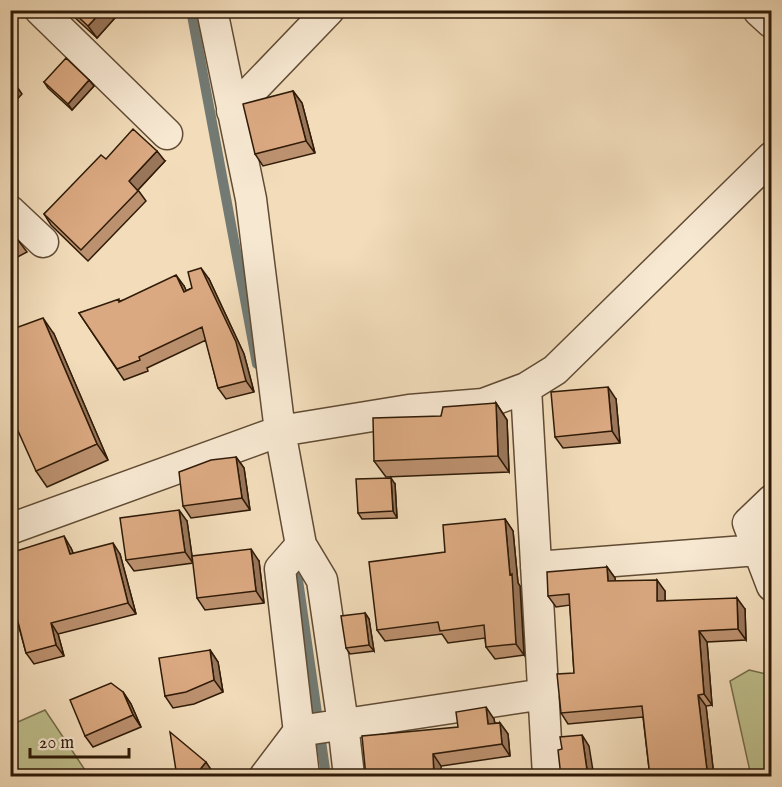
<svg xmlns="http://www.w3.org/2000/svg" width="782" height="787" viewBox="0 0 782 787" font-family="'IM FELL English',serif">
<style>
.green{fill:#bebf8d;stroke:#766d4a;stroke-width:1.5}
.lines{fill:none;stroke-linecap:round;stroke-linejoin:round}
.stream{stroke:#727a73;stroke-width:10}
.minor-casing{stroke:#604b34;stroke-width:33}
.tertiary-casing{stroke:#604b34;stroke-width:36}
.minor{stroke:#f7e8d2;stroke-width:30}
.tertiary{stroke:#f7e8d2;stroke-width:33}
.wall{fill:#bc916f;stroke:#2f1b08;stroke-width:1.5}
.shaded-wall{fill:#99765a;stroke:#2f1b08;stroke-width:1.5}
.building{fill:#dba981;stroke:#2f1b08;stroke-width:1.5}
</style>
<rect width="100%" height="100%" fill="#f2dcba"/>
<filter id="stains"><feTurbulence type="fractalNoise" baseFrequency=".00333" numOctaves="4"/><feColorMatrix values="0 0 0 0 .2 0 0 0 0 .09 0 0 0 0 .02 0 0 0 .5 -.17"/></filter>
<radialGradient id="worn" r=".72"><stop offset=".6" stop-color="#630" stop-opacity="0"/><stop offset="1" stop-color="#630" stop-opacity=".3"/></radialGradient>
<path class="green" d="M 749,670 L 771,675 L 771,776 L 751,776 L 730,681 Z
M 45,710 L 89,776 L 11,776 L 11,725 Z"/>
<g class="lines">
<path class="stream" d="M 191,10 L 257,364
M 295,559 L 326,776"/>
<g class="minor-casing">
<path id="minor" d="M 40,10 L 167,134
M 212,10 L 251,199 L 280,431 L 301,545 L 280,569 L 304,776
M 232,111 L 329,10
M 10,211 L 43,242
M 526,388 L 548,776
M 772,500 L 748,523 L 772,586
M 10,529 L 280,431 L 409,410 L 483,404 L 526,388 L 555,370 L 772,157
M 301,545 L 322,580 L 343,724 L 349,776
M 536,567 L 758,550
M 265,776 L 299,731 L 544,694"/>
</g>
<g class="tertiary-casing">
<path id="tertiary" d="M 760,10 L 772,21"/>
</g>
<use href="#minor" class="minor"/>
<use href="#tertiary" class="tertiary"/>
</g>
<path class="wall" d="M 68,10 L 122,10 L 97,38 L 72,15 Z
M 89,80 L 94,86 L 72,110 L 48,88 L 44,82 Z
M 293,91 L 302,103 L 315,153 L 263,166 L 255,154 Z
M 106,159 L 165,161 L 138,190 L 146,201 L 88,261 L 51,225 L 44,214 Z
M 10,233 L 18,240 L 27,252 L 10,261 Z
M 209,279 L 244,354 L 254,392 L 226,399 L 218,388 L 206,340 L 147,368 L 148,371 L 124,380 L 79,313 L 120,301 L 184,286 L 186,291 Z
M 54,334 L 108,460 L 47,487 L 36,471 Z
M 616,399 L 620,443 L 563,448 L 555,437 Z
M 496,403 L 507,420 L 509,472 L 386,477 L 374,461 L 441,416 Z
M 236,457 L 244,468 L 250,510 L 191,518 L 183,506 Z
M 395,484 L 397,518 L 362,519 L 358,513 Z
M 505,519 L 513,531 L 518,583 L 520,586 L 524,655 L 495,659 L 486,647 L 485,638 L 448,643 L 442,634 L 385,641 L 377,630 L 445,552 Z
M 187,521 L 193,563 L 134,571 L 126,560 Z
M 71,548 L 73,553 L 120,554 L 136,614 L 58,634 L 64,656 L 34,664 L 26,653 L 10,594 L 10,553 Z
M 259,561 L 264,603 L 205,610 L 197,598 Z
M 607,567 L 615,578 L 615,581 L 665,591 L 665,601 L 745,609 L 746,640 L 707,642 L 712,705 L 706,706 L 714,777 L 650,777 L 643,717 L 568,724 L 561,713 L 574,673 L 570,605 L 556,607 L 548,596 Z
M 365,613 L 369,619 L 374,651 L 350,654 L 346,648 Z
M 210,650 L 218,662 L 223,692 L 194,704 L 173,708 L 165,696 Z
M 123,692 L 131,704 L 141,727 L 93,747 L 85,736 Z
M 10,694 L 16,707 L 10,709 Z
M 494,719 L 495,723 L 500,723 L 508,734 L 510,756 L 366,777 L 458,727 Z"/>
<path class="shaded-wall" d="M 103,10 L 122,10 L 97,38 L 88,26 Z
M 89,80 L 94,86 L 72,110 L 68,104 Z
M 15,84 L 22,94 L 10,107 L 10,88 Z
M 293,91 L 302,103 L 315,153 L 306,141 Z
M 157,151 L 165,161 L 136,192 L 129,181 Z
M 201,268 L 209,279 L 244,354 L 254,392 L 246,381 Z
M 176,275 L 184,286 L 192,303 L 184,292 Z
M 43,318 L 54,334 L 108,460 L 97,444 Z
M 608,387 L 616,399 L 620,443 L 612,431 Z
M 496,403 L 507,420 L 509,472 L 498,456 Z
M 236,457 L 244,468 L 250,510 L 242,498 Z
M 391,478 L 395,484 L 397,518 L 393,511 Z
M 179,510 L 187,521 L 193,563 L 185,552 Z
M 505,519 L 513,531 L 518,583 L 520,586 L 524,655 L 516,644 Z
M 64,536 L 71,548 L 78,565 L 70,554 Z
M 113,543 L 120,554 L 136,614 L 128,603 Z
M 251,549 L 259,561 L 264,603 L 256,591 Z
M 607,567 L 615,578 L 616,592 L 608,581 Z
M 657,580 L 665,591 L 665,612 L 657,601 Z
M 737,598 L 745,609 L 746,640 L 738,629 Z
M 365,613 L 369,619 L 374,651 L 369,645 Z
M 51,623 L 58,634 L 64,656 L 56,645 Z
M 699,631 L 707,642 L 712,705 L 704,694 Z
M 210,650 L 218,662 L 223,692 L 214,680 Z
M 123,692 L 131,704 L 141,727 L 133,715 Z
M 10,694 L 16,707 L 10,699 Z
M 698,695 L 706,706 L 714,777 L 711,777 L 707,770 Z
M 486,707 L 494,719 L 496,736 L 488,724 Z
M 500,723 L 508,734 L 510,756 L 502,744 Z
M 582,735 L 589,746 L 594,777 L 588,777 Z
M 433,754 L 441,766 L 442,777 L 434,777 Z
M 206,762 L 214,774 L 211,777 L 194,777 Z"/>
<path class="building" d="M 71,10 L 103,10 L 88,26 Z
M 66,58 L 89,80 L 68,104 L 44,82 Z
M 10,80 L 15,84 L 10,88 Z
M 293,91 L 306,141 L 255,154 L 243,104 Z
M 133,129 L 157,151 L 129,181 L 138,191 L 81,250 L 44,214 L 101,155 L 106,159 Z
M 10,233 L 18,240 L 10,245 Z
M 201,268 L 236,342 L 246,381 L 218,388 L 202,327 L 139,357 L 140,360 L 117,369 L 79,313 L 119,299 L 119,302 L 176,275 L 184,292 L 192,288 L 188,272 Z
M 43,318 L 97,444 L 36,471 L 10,413 L 10,330 Z
M 608,387 L 612,431 L 555,437 L 551,392 Z
M 496,403 L 498,456 L 374,461 L 373,418 L 441,416 L 443,407 Z
M 236,457 L 242,498 L 183,506 L 179,472 L 211,460 Z
M 391,478 L 393,511 L 358,513 L 356,479 Z
M 179,510 L 185,552 L 126,560 L 120,518 Z
M 505,519 L 510,575 L 512,574 L 516,644 L 486,647 L 484,625 L 440,631 L 438,622 L 377,630 L 369,562 L 445,552 L 443,525 Z
M 64,536 L 70,554 L 113,543 L 128,603 L 51,623 L 56,645 L 26,653 L 10,591 L 10,553 Z
M 251,549 L 256,591 L 197,598 L 192,556 Z
M 607,567 L 608,581 L 657,580 L 657,601 L 737,598 L 738,629 L 699,631 L 704,694 L 698,695 L 707,770 L 703,770 L 704,777 L 650,777 L 642,706 L 561,713 L 557,674 L 574,673 L 569,594 L 548,596 L 547,572 Z
M 365,613 L 369,645 L 346,648 L 341,616 Z
M 210,650 L 214,680 L 186,692 L 165,696 L 159,658 Z
M 111,683 L 123,692 L 133,715 L 85,736 L 70,700 Z
M 486,707 L 488,724 L 500,723 L 502,744 L 433,754 L 434,777 L 366,777 L 362,736 L 458,727 L 456,712 Z
M 170,732 L 206,762 L 194,777 L 177,777 Z
M 582,735 L 588,777 L 561,777 L 558,750 L 562,749 L 560,737 Z"/>
<rect width="782" height="787" fill="none" stroke="#f2dcba" stroke-width="36"/>
<rect x="12" y="12" width="758" height="763" fill="none" stroke="#2f1b08" stroke-width="3"/>
<rect x="18" y="18" width="746" height="751" fill="none" stroke="#2f1b08" stroke-width="1.5"/>
<path d="M30 748v9h99v-9" fill="none" stroke="#2f1b08" stroke-width="3"/>
<text x="39" y="748" font-size="18" fill="#2f1b08" stroke="#f7e8d2" stroke-width="4.5" paint-order="stroke">20 m</text>
<rect width="100%" height="100%" filter="url(#stains)"/>
<rect width="100%" height="100%" fill="url(#worn)"/>
</svg>
